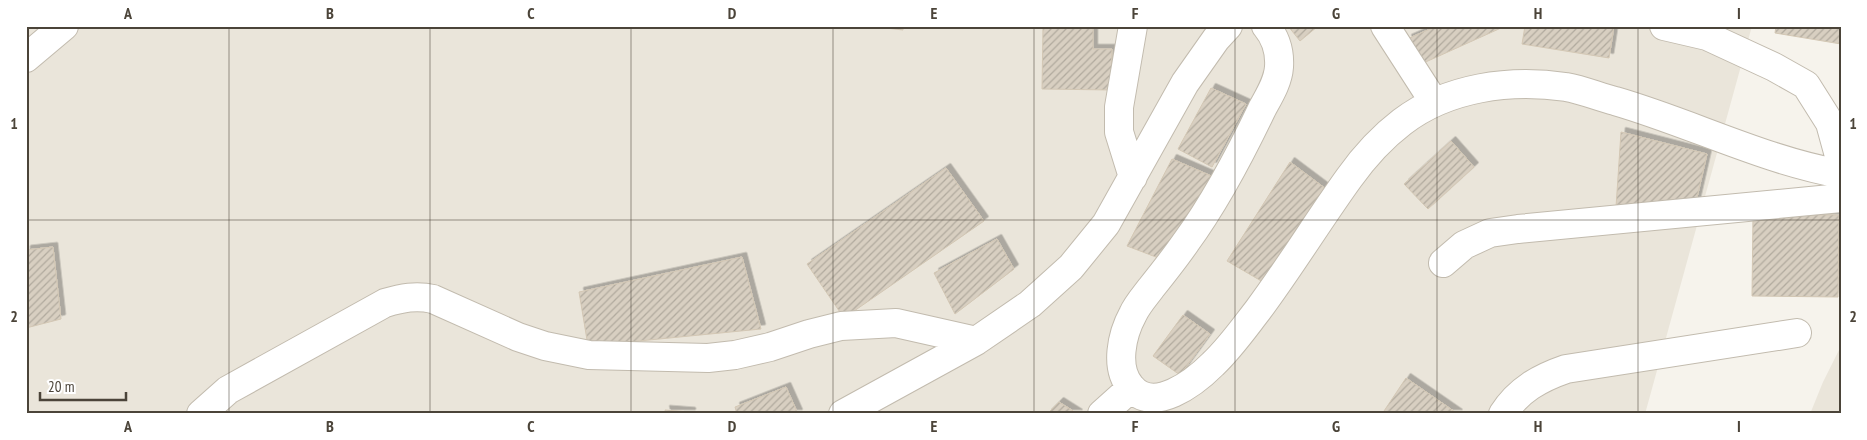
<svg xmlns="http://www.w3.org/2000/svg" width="1867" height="440" viewBox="0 0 1867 440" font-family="'PT Sans Narrow',sans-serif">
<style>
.residential{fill:#eae5da}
.building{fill:url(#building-hatch);stroke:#d3c7b4;filter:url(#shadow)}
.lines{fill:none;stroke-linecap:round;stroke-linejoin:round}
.minor-casing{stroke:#c2bbae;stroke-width:30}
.minor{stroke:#fff;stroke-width:28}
.grid{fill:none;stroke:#4b4439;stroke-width:1;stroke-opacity:0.55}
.neatline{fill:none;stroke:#4b4439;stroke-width:2}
.grid-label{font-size:16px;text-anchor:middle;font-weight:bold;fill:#4b4439}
</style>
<defs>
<pattern id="building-hatch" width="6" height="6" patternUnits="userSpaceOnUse" patternTransform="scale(1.25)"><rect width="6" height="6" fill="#d8cfc1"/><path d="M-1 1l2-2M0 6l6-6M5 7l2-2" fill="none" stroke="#b1aa9e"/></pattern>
<filter id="shadow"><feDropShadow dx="4.5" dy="-4.5" stdDeviation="0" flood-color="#0004"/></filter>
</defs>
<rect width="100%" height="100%" fill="#f6f3ec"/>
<path class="residential" d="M 26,26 L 1752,26 L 1645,414 L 26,414 Z
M 1841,346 L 1841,414 L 1810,414 L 1823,382 Z"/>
<path class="building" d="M 868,26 L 903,26 L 903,30 Z
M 1043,26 L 1093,26 L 1093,49 L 1112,49 L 1111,90 L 1042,89 Z
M 1288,26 L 1318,26 L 1300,41 Z
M 1437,26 L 1500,26 L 1501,28 L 1419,65 L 1407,39 Z
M 1525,26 L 1614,26 L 1609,58 L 1522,44 Z
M 1776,26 L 1841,26 L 1841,44 L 1775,33 Z
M 1211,88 L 1246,104 L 1212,167 L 1178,149 Z
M 1621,132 L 1707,154 L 1696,202 L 1616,207 Z
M 1451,141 L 1474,167 L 1428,209 L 1404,184 Z
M 1172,159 L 1216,178 L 1169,262 L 1127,246 Z
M 1290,162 L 1326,189 L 1263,282 L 1227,261 Z
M 946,168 L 984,221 L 844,318 L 807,264 Z
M 1753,214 L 1839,215 L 1838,297 L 1752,296 Z
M 997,239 L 1014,269 L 955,314 L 934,273 Z
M 53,247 L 61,319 L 26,328 L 26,250 Z
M 742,257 L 761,329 L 588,346 L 579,292 Z
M 1183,315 L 1210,334 L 1180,375 L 1153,356 Z
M 1406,378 L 1458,414 L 1382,414 Z
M 786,387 L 798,414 L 737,414 L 735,407 Z
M 1059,402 L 1078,414 L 1047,414 Z
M 665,410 L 691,412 L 691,414 L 666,414 Z"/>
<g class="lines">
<g class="minor-casing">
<path id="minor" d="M 1133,26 L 1119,107 L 1119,132 L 1133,177
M 1266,26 C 1276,38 1280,52 1279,67 C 1278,82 1269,96 1262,109 C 1240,155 1216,201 1186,242 C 1175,258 1163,273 1151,288 C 1145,296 1137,305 1133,314 C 1122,334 1114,368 1131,387 C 1153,415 1195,382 1213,364 C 1230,348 1244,328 1258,310 C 1290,267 1318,221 1349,178 C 1364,157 1381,138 1402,122 C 1448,87 1509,79 1566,87 C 1583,90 1599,97 1615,101 C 1691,123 1763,160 1841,174
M 1385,26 L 1434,102
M 1664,26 L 1707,36 L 1774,67 L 1806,85 L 1830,123 L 1841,163
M 26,58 L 64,26
M 1443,263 L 1464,245 L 1490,233 L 1518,229 L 1841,198
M 201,414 L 228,390 L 385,303 C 402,298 416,295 433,299 L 518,337 L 545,346 L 589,355 L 708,358 L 735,355 L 770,347 L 809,334 L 841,326 L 896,323 L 976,341
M 843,414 L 976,341 L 1030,304 L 1071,267 L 1106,224 L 1185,83 L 1216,39 L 1228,26
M 1102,414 L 1131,388
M 1503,414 C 1518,390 1540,378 1566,369 L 1797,333"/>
</g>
<use href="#minor" class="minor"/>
</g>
<path class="grid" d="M 229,26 L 229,414M 430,26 L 430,414M 631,26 L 631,414M 833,26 L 833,414M 1034,26 L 1034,414M 1235,26 L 1235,414M 1437,26 L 1437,414M 1638,26 L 1638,414M 26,220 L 1841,220"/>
<rect width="1867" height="440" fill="none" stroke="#ffffff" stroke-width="55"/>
<path d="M40 392v8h86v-8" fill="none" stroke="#4b4439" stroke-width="2.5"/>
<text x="48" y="392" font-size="15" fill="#4b4439" stroke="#ffffff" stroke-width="4" paint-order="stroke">20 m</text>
<rect x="28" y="28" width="1812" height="384" class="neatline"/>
<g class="grid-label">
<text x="128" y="19">A</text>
<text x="330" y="19">B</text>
<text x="531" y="19">C</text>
<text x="732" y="19">D</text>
<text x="934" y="19">E</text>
<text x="1135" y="19">F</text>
<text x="1336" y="19">G</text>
<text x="1538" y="19">H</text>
<text x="1739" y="19">I</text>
<text x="14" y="129">1</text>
<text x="1853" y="129">1</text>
<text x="14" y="322">2</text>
<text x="1853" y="322">2</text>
<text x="128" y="432">A</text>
<text x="330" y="432">B</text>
<text x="531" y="432">C</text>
<text x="732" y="432">D</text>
<text x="934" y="432">E</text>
<text x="1135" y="432">F</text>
<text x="1336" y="432">G</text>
<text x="1538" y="432">H</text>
<text x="1739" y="432">I</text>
</g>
</svg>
